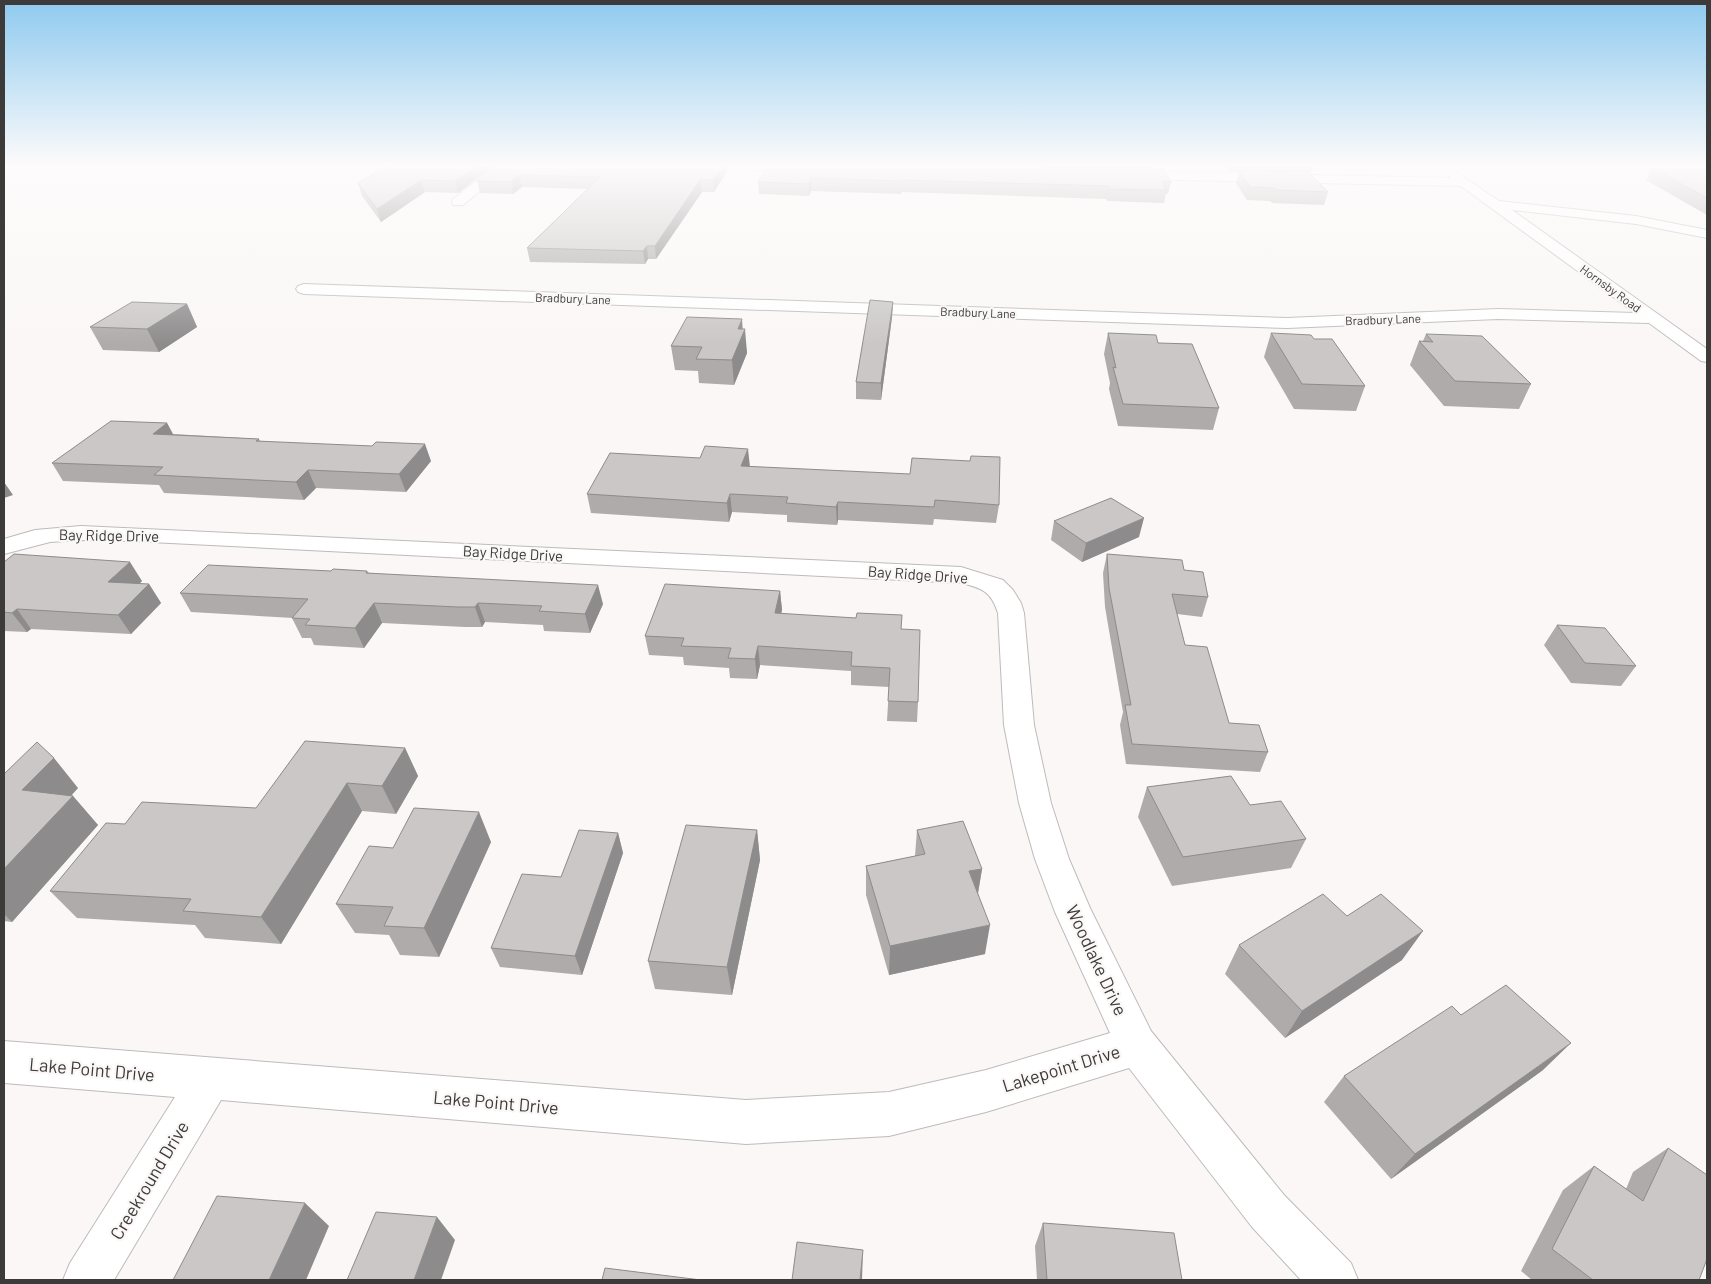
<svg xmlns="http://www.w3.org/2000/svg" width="1711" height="1284" viewBox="0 0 1711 1284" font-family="Barlow,sans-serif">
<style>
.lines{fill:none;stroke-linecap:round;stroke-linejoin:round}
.minor-casing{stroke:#bebbba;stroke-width:2}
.minor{fill:#fff;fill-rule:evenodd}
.wall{fill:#aeabaa}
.shaded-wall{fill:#8d8b8b}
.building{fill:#cac7c6;stroke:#8d8b8b}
.labels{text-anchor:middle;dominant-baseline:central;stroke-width:4.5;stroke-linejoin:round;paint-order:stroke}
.far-street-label{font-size:12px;fill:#3c3b3a;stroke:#faf7f6}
.street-label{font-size:15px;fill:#3c3b3a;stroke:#faf7f6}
.near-street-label{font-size:18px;fill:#3c3b3a;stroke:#faf7f6}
</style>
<rect width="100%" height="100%" fill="#faf7f6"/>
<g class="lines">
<g class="minor-casing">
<path id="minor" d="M 497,166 L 510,166 L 463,205 L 453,205 L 452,202 L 453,199 Z
M 704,166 L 809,166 L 811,168 L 805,171 L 710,169 Z
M 1449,167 L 1499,201 L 1636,216 L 1707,230 L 1707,238 L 1636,224 L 1512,210 L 1707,349 L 1707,362 L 1701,361 L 1649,323 L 1498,319 L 1287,328 L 304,294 L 298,292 L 296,289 L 298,286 L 304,284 L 1287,318 L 1498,309 L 1635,313 L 1461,186 L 1131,179 L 1125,175 L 1131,171 L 1451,178 L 1443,171 Z
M 81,526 L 961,567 L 1003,580 L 1013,590 L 1021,603 L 1024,613 L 1034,725 L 1051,803 L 1069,859 L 1090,908 L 1151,1031 L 1284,1195 L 1351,1263 L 1358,1280 L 1301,1280 L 1252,1227 L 1129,1068 L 986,1112 L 889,1136 L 746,1144 L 221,1100 L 114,1280 L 63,1280 L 70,1263 L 175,1097 L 4,1083 L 4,1041 L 746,1100 L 889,1092 L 986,1070 L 1110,1033 L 1055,912 L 1035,859 L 1019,803 L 1004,725 L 998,613 C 991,591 982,588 961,583 L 130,541 L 81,540 L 50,542 L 4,554 L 4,539 L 35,530 Z"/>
</g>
<use href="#minor" class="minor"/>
</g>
<path class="wall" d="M 388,166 L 494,166 L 458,193 L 425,192 L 381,222 L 362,196 L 358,183 Z
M 497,166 L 727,171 L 714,192 L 702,192 L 656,259 L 648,259 L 645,264 L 530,262 L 527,248 L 588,189 L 522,187 L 513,194 L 480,193 L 477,181 Z
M 768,166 L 1155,166 L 1155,169 L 1171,182 L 1168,194 L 1166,194 L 1164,203 L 1107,201 L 1106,199 L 902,192 L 901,194 L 811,191 L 809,196 L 759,194 L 758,182 Z
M 1170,166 L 1316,166 L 1309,173 L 1328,192 L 1324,205 L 1272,203 L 1270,201 L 1247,200 L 1236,183 L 1239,172 L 1229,172 L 1226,167 Z
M 1341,166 L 1382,166 L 1381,168 L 1342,166 Z
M 1652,168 L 1707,169 L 1707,215 L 1646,180 Z
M 893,302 L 892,317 L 881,400 L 856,399 L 856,382 Z
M 187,304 L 197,327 L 159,352 L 103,350 L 90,327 Z
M 743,329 L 747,353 L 734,385 L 699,383 L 698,371 L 675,370 L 671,346 Z
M 1108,333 L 1158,343 L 1219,408 L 1213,430 L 1118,426 L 1109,389 L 1110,383 L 1104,354 Z
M 1271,333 L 1314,339 L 1365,386 L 1356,411 L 1294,409 L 1264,357 Z
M 1426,334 L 1531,384 L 1519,409 L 1444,406 L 1410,365 L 1419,341 L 1423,341 Z
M 167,423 L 173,434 L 259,439 L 260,441 L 431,461 L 406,492 L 316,488 L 304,500 L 164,493 L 159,485 L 63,481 L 52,463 Z
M 750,466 L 999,505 L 996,523 L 934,519 L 933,525 L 838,520 L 837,525 L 787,522 L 787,515 L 732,512 L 729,522 L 591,513 L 587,494 Z
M 1054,521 L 1139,537 L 1082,562 L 1051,540 Z
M 1107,554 L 1184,570 L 1208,597 L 1202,617 L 1177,614 L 1185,645 L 1229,723 L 1268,752 L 1260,772 L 1126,764 L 1120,725 L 1123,712 L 1105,607 L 1103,573 Z
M 4,562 L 142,581 L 139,584 L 149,584 L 161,603 L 131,634 L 31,629 L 27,632 L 4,631 Z
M 331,571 L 367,571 L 369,573 L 603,604 L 590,633 L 544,631 L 543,625 L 485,622 L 482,627 L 465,627 L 382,623 L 364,648 L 314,645 L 311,638 L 302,638 L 292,618 L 293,618 L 191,612 L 180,593 Z
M 780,591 L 782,610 L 781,614 L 901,629 L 918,702 L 917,722 L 887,721 L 889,687 L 851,685 L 851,671 L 760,665 L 757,679 L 730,678 L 729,668 L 684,665 L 683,657 L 649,655 L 645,636 Z
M 1557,625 L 1636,666 L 1621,686 L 1571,683 L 1544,645 Z
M 405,748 L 418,776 L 396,814 L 362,811 L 281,944 L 205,938 L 195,925 L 77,918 L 50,891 L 125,824 L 256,808 Z
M 4,774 L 78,788 L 72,795 L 98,825 L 12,922 L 4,921 Z
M 1147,787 L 1250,805 L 1306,839 L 1291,868 L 1172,886 L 1138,817 Z
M 757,830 L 760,860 L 732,995 L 655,989 L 648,961 Z
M 917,830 L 982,869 L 978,894 L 985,954 L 889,975 L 866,895 L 866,866 L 915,856 Z
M 618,833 L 623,853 L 582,975 L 500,967 L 491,948 L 561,877 Z
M 491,842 L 439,957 L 400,955 L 389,935 L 355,933 L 336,904 L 393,848 Z
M 1347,916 L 1402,960 L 1285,1038 L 1225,974 L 1239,945 Z
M 1461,1015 L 1543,1070 L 1391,1179 L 1324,1102 L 1344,1076 Z
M 1668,1148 L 1699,1280 L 1532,1280 L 1521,1271 L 1563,1190 L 1594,1166 L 1626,1189 L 1633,1172 Z
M 1043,1223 L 1182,1280 L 1037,1280 L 1035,1246 Z"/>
<path class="shaded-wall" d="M 476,166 L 494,166 L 458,193 L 455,181 Z
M 722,166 L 727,166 L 727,171 L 714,192 L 713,180 Z
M 1311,166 L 1316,166 L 1309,173 Z
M 519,175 L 522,187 L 513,194 L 511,182 Z
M 811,178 L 811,191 L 809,196 L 809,184 Z
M 421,180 L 425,192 L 381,222 L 377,209 Z
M 700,180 L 702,192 L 656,259 L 655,246 Z
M 647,246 L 648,259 L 645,264 L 643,251 Z
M 893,302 L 892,317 L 881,400 L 881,383 Z
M 187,304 L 197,327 L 159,352 L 147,329 Z
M 742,319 L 743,333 L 745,329 L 747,353 L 734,385 L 732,360 L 738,329 Z
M 167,423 L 176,440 L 153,434 Z
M 425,444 L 431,461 L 406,492 L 399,474 Z
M 748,449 L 750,467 L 741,466 Z
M 308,470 L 316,488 L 304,500 L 296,482 Z
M 4,482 L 13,495 L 4,498 Z
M 730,494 L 732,512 L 729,522 L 727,503 Z
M 838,502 L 838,520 L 837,525 L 836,507 Z
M 1144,518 L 1139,537 L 1082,562 L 1086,543 Z
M 130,562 L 142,581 L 120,602 L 108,582 Z
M 149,584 L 161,603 L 131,634 L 118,615 Z
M 598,585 L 603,604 L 590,633 L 585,614 Z
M 780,591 L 782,610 L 776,633 L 775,613 Z
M 374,603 L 382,623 L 364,648 L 355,628 Z
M 478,603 L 485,622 L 482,627 L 475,607 Z
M 17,609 L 31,629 L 27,632 L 12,613 Z
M 758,646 L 760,665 L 757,679 L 755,659 Z
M 405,748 L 418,776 L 396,814 L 382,786 Z
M 54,758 L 78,788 L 48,819 L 22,790 Z
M 347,783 L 362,811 L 281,944 L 261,917 Z
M 73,796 L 98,825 L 12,922 L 4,914 L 4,869 Z
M 479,812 L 491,842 L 439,957 L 424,928 Z
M 757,830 L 760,860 L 732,995 L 727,967 Z
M 618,833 L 623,853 L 582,975 L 575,956 Z
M 982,869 L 977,898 L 969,871 Z
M 990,925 L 985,954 L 889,975 L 890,946 Z
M 1423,931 L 1402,960 L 1285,1038 L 1302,1011 Z
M 1571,1043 L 1543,1070 L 1391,1179 L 1415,1154 Z
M 305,1203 L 329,1226 L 306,1280 L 269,1280 Z
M 437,1217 L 455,1240 L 441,1280 L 414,1280 Z
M 863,1250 L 862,1280 L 860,1280 Z"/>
<path class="building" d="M 388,166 L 476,166 L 455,181 L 421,180 L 377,209 L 358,183 Z
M 497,166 L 722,166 L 713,180 L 700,180 L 655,246 L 647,246 L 643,251 L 527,248 L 600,177 L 519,175 L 511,182 L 477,181 Z
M 768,166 L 1012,166 L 1163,169 L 1171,182 L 1162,181 L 1166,190 L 1109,189 L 1108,186 L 902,180 L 902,181 L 811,178 L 809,184 L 758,182 Z
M 1652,168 L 1707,169 L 1707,198 Z
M 1239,171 L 1308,172 L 1328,192 L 1276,190 L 1274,188 L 1250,187 Z
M 870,300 L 893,302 L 881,383 L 856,382 Z
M 132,302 L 187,304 L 147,329 L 90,327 Z
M 687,317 L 742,319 L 738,329 L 745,329 L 732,360 L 696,359 L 702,347 L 671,346 Z
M 1108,333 L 1156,335 L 1158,343 L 1192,344 L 1219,408 L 1123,404 L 1113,367 L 1116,368 Z
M 1271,333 L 1311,335 L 1314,339 L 1332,339 L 1365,386 L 1302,384 Z
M 1426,334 L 1482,336 L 1531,384 L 1455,381 L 1419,341 L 1433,342 Z
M 111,421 L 167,423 L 153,434 L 259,439 L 256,441 L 372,446 L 376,442 L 425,444 L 399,474 L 308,470 L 296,482 L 154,475 L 163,467 L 52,463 Z
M 705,446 L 748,449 L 741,466 L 910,474 L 912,458 L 970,461 L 971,456 L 1000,457 L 999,505 L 935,500 L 934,507 L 838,502 L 836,507 L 786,503 L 788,497 L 730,494 L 727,503 L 587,494 L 610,453 L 700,458 Z
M 1111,498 L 1144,518 L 1086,543 L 1054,521 Z
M 14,554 L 130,562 L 108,582 L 149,584 L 118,615 L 17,609 L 12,613 L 4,612 L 4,562 Z
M 1107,554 L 1182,560 L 1184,570 L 1203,572 L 1208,597 L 1172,594 L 1185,645 L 1207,647 L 1229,723 L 1259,725 L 1268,752 L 1132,744 L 1125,705 L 1131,705 L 1109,588 Z
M 208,565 L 331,571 L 333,569 L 367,571 L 366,573 L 598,585 L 585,614 L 539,611 L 542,606 L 478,603 L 475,607 L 458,607 L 374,603 L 355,628 L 305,625 L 310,619 L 292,618 L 308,599 L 180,593 Z
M 665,584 L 780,591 L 775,613 L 856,618 L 857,613 L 902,615 L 901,629 L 920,630 L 918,702 L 888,701 L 890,668 L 851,666 L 852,652 L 758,646 L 755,659 L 728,658 L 731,648 L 681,646 L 684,638 L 645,636 Z
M 1557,625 L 1605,628 L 1636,666 L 1585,663 Z
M 305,741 L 405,748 L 382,786 L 347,783 L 261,917 L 183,911 L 191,899 L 50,891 L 106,823 L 125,824 L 142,802 L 256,808 Z
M 37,742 L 54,758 L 22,790 L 73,796 L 4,869 L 4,774 Z
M 1231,776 L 1250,805 L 1281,801 L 1306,839 L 1183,857 L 1147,787 Z
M 414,808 L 479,812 L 424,928 L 384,926 L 393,907 L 336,904 L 369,846 L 393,848 Z
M 963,821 L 982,869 L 969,871 L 990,925 L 890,946 L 866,866 L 925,854 L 917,830 Z
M 686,825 L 757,830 L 727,967 L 648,961 Z
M 579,830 L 618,833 L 575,956 L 491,948 L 522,874 L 561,877 Z
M 1323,894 L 1347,916 L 1381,894 L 1423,931 L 1302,1011 L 1239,945 Z
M 1506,985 L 1571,1043 L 1415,1154 L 1344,1076 L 1452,1006 L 1461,1015 Z
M 1668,1148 L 1707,1175 L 1707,1259 L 1699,1280 L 1593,1280 L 1552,1249 L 1594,1166 L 1643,1201 Z
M 217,1196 L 305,1203 L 269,1280 L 173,1280 Z
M 376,1212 L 437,1217 L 414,1280 L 347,1280 Z
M 1043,1223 L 1174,1233 L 1182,1280 L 1047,1280 Z
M 797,1242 L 863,1250 L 860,1280 L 792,1280 Z
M 605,1268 L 701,1280 L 602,1280 Z"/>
<linearGradient id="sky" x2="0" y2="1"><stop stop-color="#8ecaef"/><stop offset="0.48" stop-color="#fdfbfb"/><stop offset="1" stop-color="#fdfbfb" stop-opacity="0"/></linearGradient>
<rect width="1711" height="345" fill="url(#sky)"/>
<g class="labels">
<g class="far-street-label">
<text transform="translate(1611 288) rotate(36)">Hornsby Road</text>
<text transform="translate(573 298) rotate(2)">Bradbury Lane</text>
<text transform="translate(978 312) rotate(2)">Bradbury Lane</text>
<text transform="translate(1383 319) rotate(-2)">Bradbury Lane</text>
</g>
<g class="street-label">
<text transform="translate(109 535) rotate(1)">Bay Ridge Drive</text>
<text transform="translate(513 553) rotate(3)">Bay Ridge Drive</text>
<text transform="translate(918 574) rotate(4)">Bay Ridge Drive</text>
</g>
<g class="near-street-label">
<text transform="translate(1097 960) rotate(65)">Woodlake Drive</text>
<text transform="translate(1061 1068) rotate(-17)">Lakepoint Drive</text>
<text transform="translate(92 1069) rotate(5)">Lake Point Drive</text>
<text transform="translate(496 1102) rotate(5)">Lake Point Drive</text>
<text transform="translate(149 1180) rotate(-59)">Creekround Drive</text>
</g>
</g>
<rect width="1711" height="1284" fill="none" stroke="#3c3b3a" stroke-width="10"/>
</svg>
